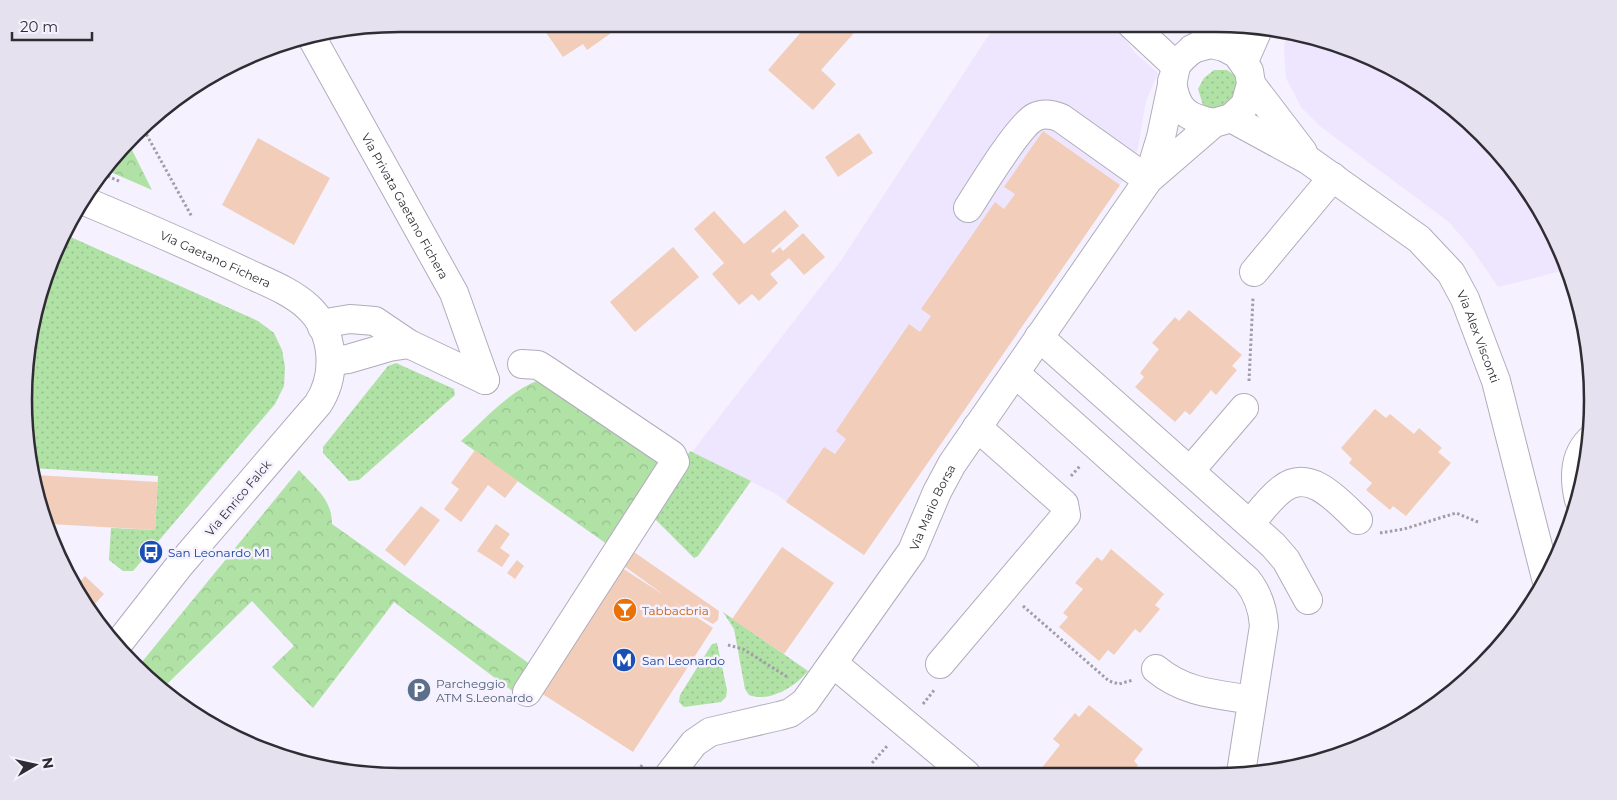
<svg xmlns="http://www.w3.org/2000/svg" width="1617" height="800" viewBox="0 0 1617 800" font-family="Montserrat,sans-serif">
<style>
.built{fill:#eee6fe}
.grass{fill:url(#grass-dots)}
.forest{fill:url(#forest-crowns)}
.building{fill:#f2ceba}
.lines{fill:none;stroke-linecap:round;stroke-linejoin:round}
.minor-casing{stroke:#b1acbb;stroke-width:30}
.path{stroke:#a19ea8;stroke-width:3;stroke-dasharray:2.5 2.5;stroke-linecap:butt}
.minor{stroke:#fff;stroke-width:28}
.labels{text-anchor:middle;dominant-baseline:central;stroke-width:5;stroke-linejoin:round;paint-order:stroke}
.street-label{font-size:12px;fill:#2f2d33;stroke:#f5f1fe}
.transit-label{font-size:12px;fill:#164399;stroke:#f5f1fe;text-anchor:start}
.food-label{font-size:12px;fill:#c56008;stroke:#f5f1fe;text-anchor:start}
.service-label{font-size:12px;fill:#4e5e75;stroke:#f5f1fe;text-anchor:start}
.rim{fill:none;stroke:#2f2d33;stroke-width:2.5}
</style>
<defs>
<pattern id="grass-dots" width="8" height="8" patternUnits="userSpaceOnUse" patternTransform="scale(1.25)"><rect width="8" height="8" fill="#b0e1a5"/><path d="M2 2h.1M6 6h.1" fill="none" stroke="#98c18e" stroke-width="1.8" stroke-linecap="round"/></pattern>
<pattern id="forest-crowns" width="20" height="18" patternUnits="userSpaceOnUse" patternTransform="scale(1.25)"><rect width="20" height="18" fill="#b0e1a5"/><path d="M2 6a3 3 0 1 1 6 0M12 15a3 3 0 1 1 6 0" fill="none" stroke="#98c18e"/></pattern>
</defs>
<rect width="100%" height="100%" fill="#f5f1fe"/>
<path class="built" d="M 996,24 L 1115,24 L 1134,52 L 1158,73 L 1146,101 L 1138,148 L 1128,173 L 864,555 L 774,493 L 692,452 L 840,262 Z
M 1286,32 L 1314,37 L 1383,62 L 1446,101 L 1500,152 L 1543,212 L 1569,269 L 1498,287 L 1472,249 L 1449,222 L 1321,127 L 1301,107 L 1286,78 L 1284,49 Z"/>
<path class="grass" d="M 1214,70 L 1227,70 L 1240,79 L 1234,111 L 1204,108 L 1198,89 L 1204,78 Z
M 64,234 L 258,321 L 274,333 L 282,350 L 285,367 L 284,386 L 275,404 L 133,571 L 123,571 L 109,560 L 111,528 L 155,530 L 158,476 L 33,468 L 27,449 L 31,326 L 52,256 Z
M 396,363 L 454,389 L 455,395 L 359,480 L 349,481 L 323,453 L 323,447 L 388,366 Z
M 690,451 L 751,481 L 698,556 L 694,558 L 654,518 L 653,509 Z
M 723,612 L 808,671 C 796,686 770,703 749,695 L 745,689 L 734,629 Z
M 717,643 L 727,690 L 726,697 L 721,702 L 684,707 L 679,702 L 680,695 L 712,644 Z"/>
<path class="forest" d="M 130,146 L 152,190 L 106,170 Z
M 539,380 L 664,458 L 611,547 L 461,441 C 484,420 509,391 539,380 Z
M 299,470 C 315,488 332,499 332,524 L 534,667 L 515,693 L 394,602 L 313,708 L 272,667 L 294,646 L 252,601 L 164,687 L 137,668 Z"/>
<path class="building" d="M 540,24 L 624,24 L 587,50 L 583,44 L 563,57 Z
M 808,24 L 862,24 L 821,70 L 836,84 L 813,110 L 768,70 Z
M 1043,131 L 1120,185 L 864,555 L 786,502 L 824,447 L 835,454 L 846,439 L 836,431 L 909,324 L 920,332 L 931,316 L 921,309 L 995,202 L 1004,209 L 1015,194 L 1004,187 Z
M 859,133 L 873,153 L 838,177 L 825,157 Z
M 258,138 L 330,178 L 294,245 L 222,205 Z
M 785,210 L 799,226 L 771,251 L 773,253 L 780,247 L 783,251 L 803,233 L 825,257 L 804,275 L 789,258 L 770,274 L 778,283 L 759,301 L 752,294 L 739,305 L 712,274 L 724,263 L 694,229 L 714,211 L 744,244 Z
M 673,247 L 699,277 L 635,332 L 610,302 Z
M 1189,310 L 1242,355 L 1232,366 L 1237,370 L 1216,395 L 1211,390 L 1190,415 L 1185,411 L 1175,422 L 1135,387 L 1144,377 L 1140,373 L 1159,349 L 1152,343 L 1175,317 L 1179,321 Z
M 1375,409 L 1386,418 L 1390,414 L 1414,434 L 1419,428 L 1442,448 L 1438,452 L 1451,463 L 1406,516 L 1393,506 L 1390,510 L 1366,490 L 1372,483 L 1349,463 L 1352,459 L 1341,448 Z
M 475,450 L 518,481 L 505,498 L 488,485 L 461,522 L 444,509 L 459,489 L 451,483 Z
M 35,475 L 158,482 L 155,530 L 50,524 Z
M 421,506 L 440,520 L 405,566 L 385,550 Z
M 496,524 L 510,534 L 500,548 L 510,555 L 502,567 L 477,551 Z
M 782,547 L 834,583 L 784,654 L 732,619 Z
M 1111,549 L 1164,594 L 1155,605 L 1160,609 L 1140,633 L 1135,629 L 1114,655 L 1108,650 L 1099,661 L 1059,627 L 1068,617 L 1063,613 L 1083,589 L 1075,583 L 1097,557 L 1102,561 Z
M 634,552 L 719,611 L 718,620 L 713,624 L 674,602 L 713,628 L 633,752 L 541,693 L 622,568 L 664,595 L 624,566 Z
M 517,560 L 524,566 L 515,579 L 507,573 Z
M 85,576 L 104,594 L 92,607 L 76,586 Z
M 1089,705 L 1143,749 L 1134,761 L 1138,765 L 1131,773 L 1046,774 L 1041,769 L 1060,745 L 1053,739 L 1075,713 L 1079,717 Z"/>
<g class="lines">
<g class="minor-casing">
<g id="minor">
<path d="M 1131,24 L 1176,66"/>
<path id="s1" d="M 312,38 L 454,293 L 485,380"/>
<path d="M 1244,61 L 1259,27"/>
<path d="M 1172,81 C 1176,111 1187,118 1214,123"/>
<path d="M 1251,84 L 1303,152"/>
<path id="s2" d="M 1231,118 L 1308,160 L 1419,239 L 1451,273 L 1465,299 L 1496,381 L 1546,578"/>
<path d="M 1148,180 L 1161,137 L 1176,66 C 1188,48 1211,39 1230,28 L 1232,25"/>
<path id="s3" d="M 82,200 C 137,223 192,247 245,272 C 266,282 291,291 308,307 C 335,332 337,375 318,404 L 179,566 L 118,644"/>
<path d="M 968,208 C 980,189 1019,125 1035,117 C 1043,113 1052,114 1061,118 L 1148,180"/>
<path d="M 1254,272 L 1333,177"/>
<path d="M 322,327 L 332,322 L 350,319 L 375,321 L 409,344 L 485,380"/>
<path d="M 1039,337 L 1273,545 L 1286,560 L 1308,600"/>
<path d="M 331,361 L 348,359 L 389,347 L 409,344"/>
<path d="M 522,364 L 538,365 L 546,370 L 672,455 L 675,462 L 527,692"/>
<path d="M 1015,373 L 1247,580 C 1258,594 1263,608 1264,626 L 1241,773"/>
<path d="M 1190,471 L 1244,408"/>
<path d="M 1579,500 C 1574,479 1574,456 1590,440"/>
<path d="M 1250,524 C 1260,512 1270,498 1282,489 C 1310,467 1339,502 1358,520"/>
<path d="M 834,664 L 966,774"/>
<path d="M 940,664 L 1066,515 L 1064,504 L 977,427"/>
<path d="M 1156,669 C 1185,693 1216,694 1252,700"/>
<path id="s4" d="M 669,775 L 694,743 L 710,732 L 779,716 L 790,713 L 805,702 L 912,551 L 937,492 L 952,464 L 1148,180 L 1214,123 L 1231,118 L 1245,105 L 1251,84 L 1249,71 L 1237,54 L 1224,47 L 1211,44 L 1192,49"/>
</g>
</g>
<path class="path" d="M 144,130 L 192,217
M 103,174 L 121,182
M 1249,381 L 1253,298
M 1071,476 L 1080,466
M 1380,533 L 1404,529 L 1456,513 L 1478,522
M 1023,606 L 1109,681 L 1119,684 L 1133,680
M 728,645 L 743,649 L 789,678
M 923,704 L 935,689
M 872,763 L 888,745
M 635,775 L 642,765"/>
<use href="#minor" class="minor"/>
</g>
<defs>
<g id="bus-disc" transform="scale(1.25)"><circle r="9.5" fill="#1a4fb4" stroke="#f5f1fe"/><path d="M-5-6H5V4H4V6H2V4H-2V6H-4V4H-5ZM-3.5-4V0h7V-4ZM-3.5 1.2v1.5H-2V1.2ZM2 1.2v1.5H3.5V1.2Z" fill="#fff"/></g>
<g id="bar-disc" transform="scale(1.25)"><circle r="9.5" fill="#e8710a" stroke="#f5f1fe"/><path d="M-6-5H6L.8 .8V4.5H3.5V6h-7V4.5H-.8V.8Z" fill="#fff"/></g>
<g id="metro-disc" transform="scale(1.25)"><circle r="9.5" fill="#1a4fb4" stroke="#f5f1fe"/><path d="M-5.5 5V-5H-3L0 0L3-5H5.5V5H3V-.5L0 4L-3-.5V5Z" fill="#fff"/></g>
<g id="parking-disc" transform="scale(1.25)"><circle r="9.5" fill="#5c6f8a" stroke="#f5f1fe"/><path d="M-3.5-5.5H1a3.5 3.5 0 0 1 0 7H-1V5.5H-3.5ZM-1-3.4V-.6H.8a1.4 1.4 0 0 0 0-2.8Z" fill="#fff"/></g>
</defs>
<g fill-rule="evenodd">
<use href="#bus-disc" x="151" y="552"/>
<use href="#bar-disc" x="625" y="610"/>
<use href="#metro-disc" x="624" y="660"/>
<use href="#parking-disc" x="419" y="690"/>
</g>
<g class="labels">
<g class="street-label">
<text stroke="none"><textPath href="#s1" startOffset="192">Via Privata Gaetano Fichera</textPath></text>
<text stroke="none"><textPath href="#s3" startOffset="146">Via Gaetano Fichera</textPath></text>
<text stroke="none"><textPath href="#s2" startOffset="340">Via Alex Visconti</textPath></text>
<text transform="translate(238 498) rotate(-50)">Via Enrico Falck</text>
<text stroke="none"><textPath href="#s4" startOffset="394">Via Mario Borsa</textPath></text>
</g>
<g class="transit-label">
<text x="168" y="552">San Leonardo M1</text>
<text x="642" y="660">San Leonardo</text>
</g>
<g class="food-label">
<text x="642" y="610">Tabbacbria</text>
</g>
<g class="service-label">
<text x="436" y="683">Parcheggio<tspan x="436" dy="14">ATM S.Leonardo</tspan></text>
</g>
</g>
<path d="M0 0H1617V800H0ZM400 32H1216A368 368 0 0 1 1584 400V400A368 368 0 0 1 1216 768H400A368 368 0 0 1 32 400V400A368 368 0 0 1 400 32Z" fill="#e5e1ee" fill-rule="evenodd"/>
<path class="rim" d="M400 32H1216A368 368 0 0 1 1584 400V400A368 368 0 0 1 1216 768H400A368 368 0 0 1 32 400V400A368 368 0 0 1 400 32Z"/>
<g transform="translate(35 765) rotate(81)" stroke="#f5f1fe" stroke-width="4" paint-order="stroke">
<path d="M0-4L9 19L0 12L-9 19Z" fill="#2f2d33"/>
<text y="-8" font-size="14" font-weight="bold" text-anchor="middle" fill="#2f2d33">N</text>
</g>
<path d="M12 32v8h80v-8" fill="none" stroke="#2f2d33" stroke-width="2.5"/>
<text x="20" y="32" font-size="15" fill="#2f2d33" stroke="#f5f1fe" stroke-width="4" paint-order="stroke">20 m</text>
</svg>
